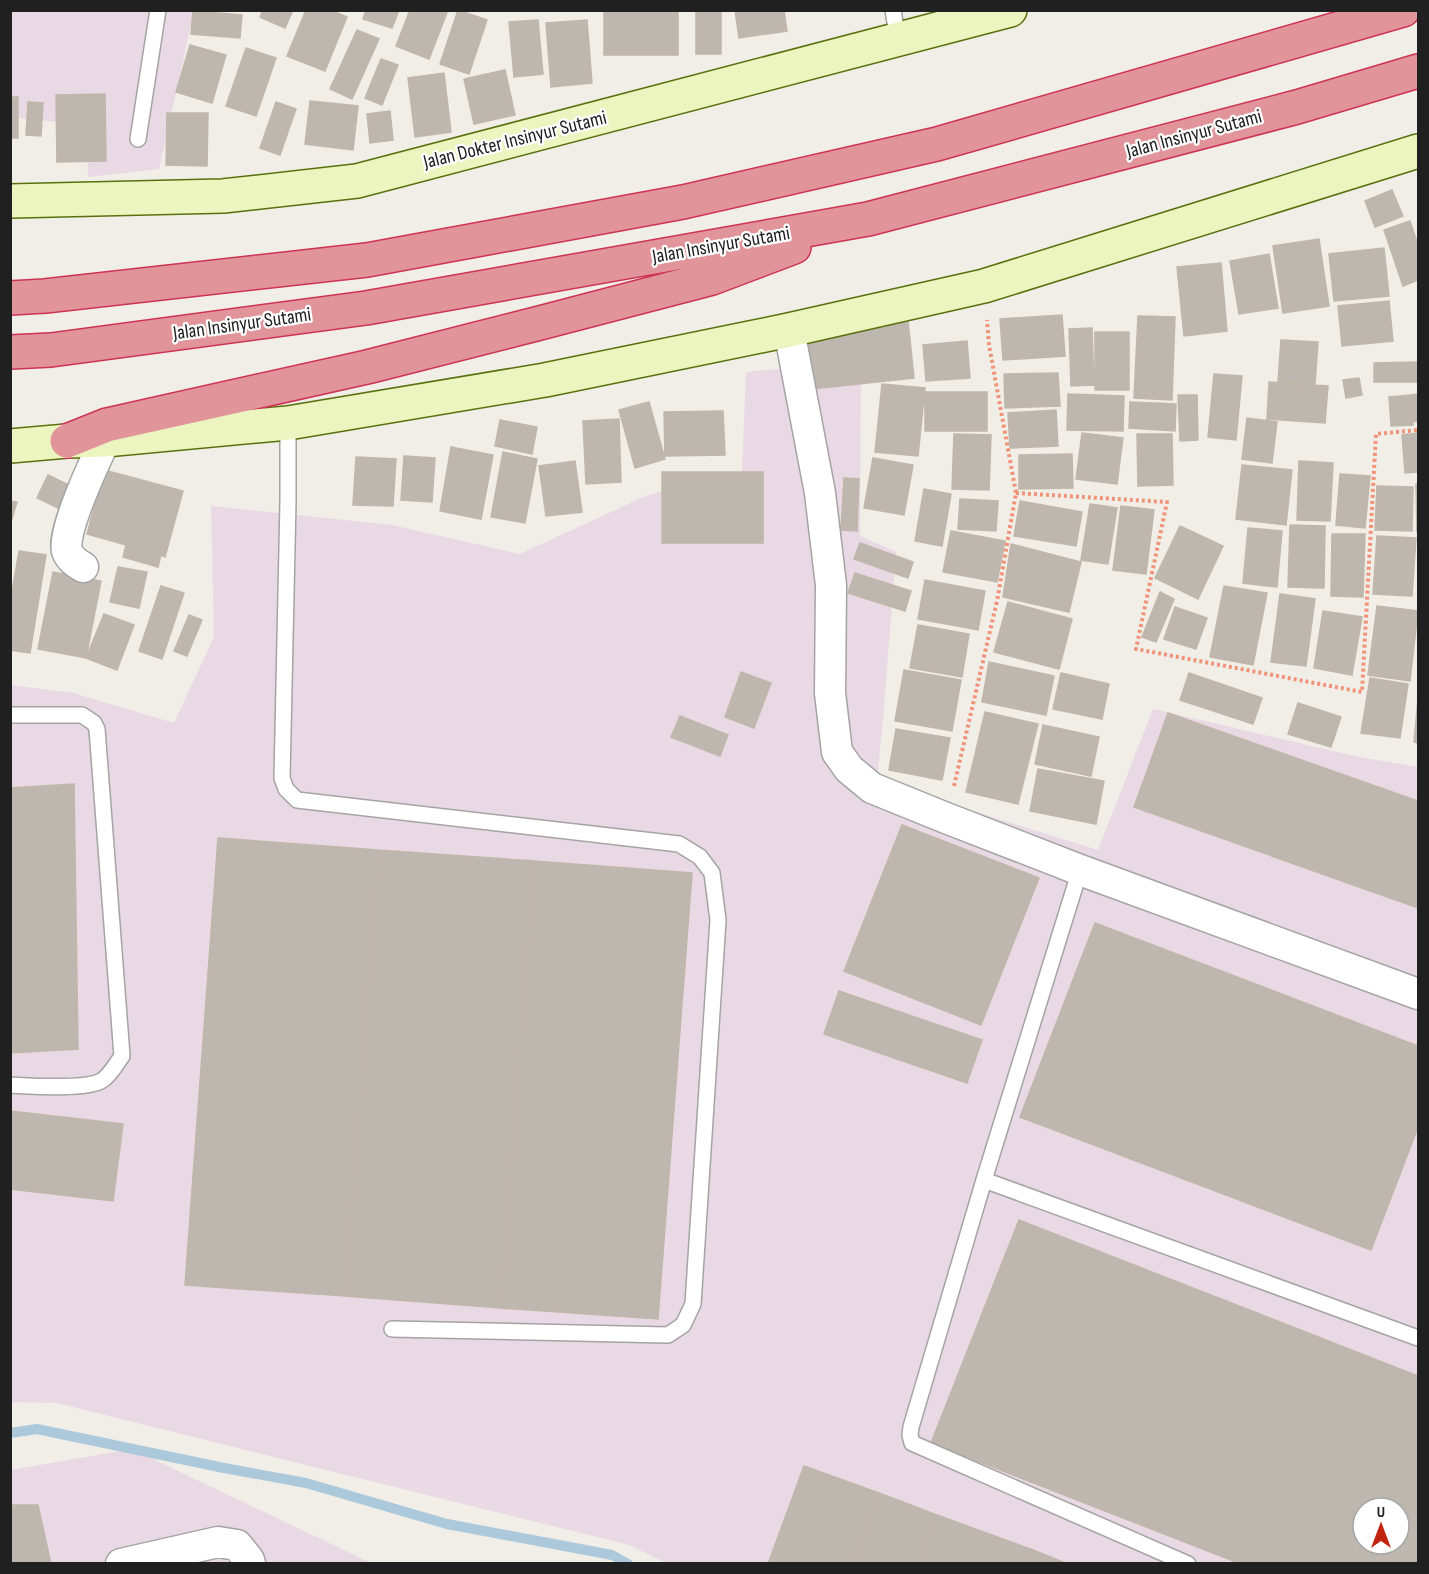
<svg xmlns="http://www.w3.org/2000/svg" width="1429" height="1574" viewBox="0 0 1429 1574" font-family="'Sofia Sans Condensed',sans-serif">
<style>
.industrial{fill:#e8d9e4;fill-rule:evenodd}
.lines{fill:none;stroke-linecap:round;stroke-linejoin:round}
.stream{stroke:#abc9da;stroke-width:10}
.building{fill:#bdb7b0;stroke:#c0b7aa;stroke-width:1.5;fill-rule:evenodd}
.lane-casing{stroke:#a4a4a4;stroke-width:18}
.street-casing{stroke:#a4a4a4;stroke-width:33}
.secondary-casing{stroke:#5a700d;stroke-width:36}
.highway-casing{stroke:#ce3355;stroke-width:36}
.path{stroke:#f09378;stroke-width:4;stroke-dasharray:3 3;stroke-linecap:butt}
.lane{stroke:#fff;stroke-width:15}
.street{stroke:#fff;stroke-width:30}
.secondary{stroke:#ecf5bf;stroke-width:33}
.highway{stroke:#e1959a;stroke-width:33}
.labels{text-anchor:middle;dominant-baseline:central;stroke-width:4.5;stroke-linejoin:round;paint-order:stroke}
.street-label{font-size:20px;fill:#202020;stroke:#fff}
</style>
<rect width="100%" height="100%" fill="#f0eee7"/>
<path class="industrial" d="M 10,11 L 194,11 L 159,169 L 88,177 L 87,125 L 11,117 Z
M 861,361 L 860,536 L 896,552 L 883,720 L 877,781 L 1098,850 L 1153,709 L 1359,757 L 1418,767 L 1418,1563 L 666,1563 L 629,1545 L 57,1403 L 11,1402 L 11,685 L 73,693 L 174,723 L 214,637 L 211,506 L 392,525 L 520,554 L 648,495 L 742,472 L 746,372 ZM 1363,1508 L 1399,1508 L 1399,1544 L 1363,1544 Z
M 132,1449 L 371,1563 L 11,1564 L 11,1470 Z"/>
<g class="lines">
<path class="stream" d="M 10,1433 L 37,1429 L 224,1468 L 306,1483 L 447,1524 L 612,1555 L 628,1564"/>
</g>
<path class="building" d="M 263,10 L 293,10 L 285,28 L 260,17 Z
M 306,10 L 330,10 L 347,17 L 325,71 L 287,56 Z
M 366,10 L 399,10 L 392,28 L 363,19 Z
M 410,10 L 448,10 L 429,59 L 396,46 Z
M 458,10 L 487,20 L 469,74 L 440,64 Z
M 604,10 L 678,10 L 678,55 L 604,55 Z
M 696,10 L 721,10 L 721,54 L 696,54 Z
M 735,10 L 784,10 L 787,31 L 739,38 Z
M 193,11 L 242,15 L 240,38 L 191,34 Z
M 538,20 L 543,74 L 514,77 L 509,22 Z
M 587,20 L 592,83 L 551,87 L 546,23 Z
M 357,30 L 379,39 L 352,99 L 330,89 Z
M 190,45 L 226,55 L 212,103 L 176,92 Z
M 246,48 L 276,58 L 256,116 L 226,106 Z
M 381,59 L 398,65 L 382,105 L 365,98 Z
M 505,70 L 515,115 L 474,124 L 464,79 Z
M 444,73 L 451,132 L 415,137 L 408,78 Z
M 105,94 L 106,161 L 57,162 L 56,95 Z
M 10,97 L 18,97 L 18,138 L 10,138 Z
M 310,101 L 358,106 L 353,150 L 305,144 Z
M 28,102 L 43,103 L 41,136 L 26,135 Z
M 276,102 L 296,109 L 280,155 L 260,148 Z
M 390,111 L 393,140 L 370,143 L 367,114 Z
M 167,113 L 208,113 L 207,166 L 166,165 Z
M 1392,190 L 1403,216 L 1375,227 L 1365,201 Z
M 1410,221 L 1418,245 L 1418,280 L 1403,286 L 1384,230 Z
M 1319,239 L 1329,306 L 1283,313 L 1273,246 Z
M 1384,248 L 1389,296 L 1334,301 L 1329,254 Z
M 1269,254 L 1278,308 L 1239,314 L 1230,261 Z
M 1221,263 L 1227,331 L 1184,336 L 1177,267 Z
M 1389,301 L 1393,341 L 1342,346 L 1338,306 Z
M 1062,315 L 1065,356 L 1003,360 L 1000,319 Z
M 1138,316 L 1175,317 L 1172,400 L 1134,398 Z
M 908,321 L 914,378 L 812,389 L 805,332 Z
M 1092,328 L 1094,385 L 1071,386 L 1069,329 Z
M 1095,332 L 1129,332 L 1129,390 L 1095,390 Z
M 1281,340 L 1318,342 L 1315,384 L 1278,381 Z
M 967,341 L 970,378 L 926,381 L 923,345 Z
M 1418,362 L 1418,382 L 1374,382 L 1374,363 Z
M 1058,373 L 1060,406 L 1005,408 L 1004,374 Z
M 1214,374 L 1242,376 L 1236,440 L 1208,437 Z
M 1359,378 L 1362,395 L 1346,398 L 1343,380 Z
M 1269,382 L 1328,386 L 1325,423 L 1267,419 Z
M 882,384 L 925,388 L 918,456 L 875,452 Z
M 925,392 L 987,392 L 987,431 L 925,431 Z
M 1068,394 L 1124,396 L 1123,431 L 1067,430 Z
M 1418,394 L 1418,421 L 1413,422 L 1411,395 Z
M 1178,395 L 1197,395 L 1198,440 L 1180,441 Z
M 1411,395 L 1413,425 L 1391,426 L 1389,397 Z
M 649,402 L 665,459 L 635,468 L 619,410 Z
M 1130,402 L 1176,404 L 1175,431 L 1129,428 Z
M 1056,410 L 1058,446 L 1010,448 L 1008,413 Z
M 723,411 L 725,455 L 665,456 L 664,412 Z
M 1247,418 L 1277,422 L 1272,463 L 1242,459 Z
M 619,419 L 621,482 L 586,484 L 583,421 Z
M 500,420 L 537,427 L 532,454 L 495,446 Z
M 1082,433 L 1123,438 L 1117,484 L 1076,479 Z
M 1418,433 L 1418,472 L 1405,473 L 1402,435 Z
M 954,434 L 991,435 L 989,490 L 952,489 Z
M 1137,434 L 1172,434 L 1173,485 L 1138,486 Z
M 451,447 L 493,455 L 481,519 L 440,511 Z
M 503,452 L 537,459 L 525,523 L 491,517 Z
M 1072,454 L 1073,488 L 1019,489 L 1019,455 Z
M 404,456 L 435,458 L 432,502 L 401,500 Z
M 356,457 L 396,459 L 393,506 L 353,505 Z
M 873,458 L 913,465 L 904,515 L 864,508 Z
M 575,461 L 582,512 L 546,516 L 539,466 Z
M 1299,461 L 1333,463 L 1330,521 L 1297,520 Z
M 1242,465 L 1292,470 L 1286,525 L 1236,519 Z
M 104,470 L 183,491 L 165,557 L 161,555 L 158,567 L 123,557 L 126,545 L 87,534 Z
M 662,472 L 763,472 L 763,543 L 662,543 Z
M 1340,474 L 1370,476 L 1365,528 L 1336,525 Z
M 48,475 L 73,487 L 62,510 L 37,498 Z
M 844,478 L 859,479 L 857,531 L 841,530 Z
M 1416,484 L 1418,484 L 1418,532 L 1417,532 Z
M 1377,486 L 1413,487 L 1412,531 L 1375,530 Z
M 924,489 L 951,494 L 942,546 L 915,541 Z
M 960,499 L 998,501 L 996,531 L 958,529 Z
M 10,501 L 17,502 L 10,525 Z
M 1020,501 L 1082,512 L 1076,546 L 1014,536 Z
M 1090,504 L 1117,508 L 1108,564 L 1081,560 Z
M 1121,506 L 1154,510 L 1146,574 L 1113,570 Z
M 1290,525 L 1325,526 L 1324,588 L 1288,587 Z
M 1180,526 L 1223,546 L 1198,599 L 1155,578 Z
M 1248,528 L 1282,531 L 1277,587 L 1243,583 Z
M 951,531 L 1005,541 L 997,582 L 943,572 Z
M 1332,534 L 1365,534 L 1363,597 L 1331,596 Z
M 1377,536 L 1416,538 L 1412,596 L 1373,594 Z
M 860,543 L 913,562 L 908,578 L 854,559 Z
M 1011,544 L 1081,562 L 1069,612 L 1003,597 Z
M 19,551 L 46,555 L 30,653 L 10,650 L 10,603 Z
M 118,567 L 147,572 L 139,608 L 110,602 Z
M 53,572 L 101,581 L 86,658 L 38,649 Z
M 855,573 L 911,591 L 905,611 L 848,593 Z
M 925,580 L 985,591 L 978,630 L 918,619 Z
M 161,586 L 184,593 L 162,659 L 139,651 Z
M 1224,586 L 1267,593 L 1253,665 L 1210,657 Z
M 1160,592 L 1174,599 L 1156,642 L 1142,637 Z
M 1280,594 L 1315,599 L 1306,666 L 1271,662 Z
M 1008,602 L 1072,619 L 1059,669 L 994,652 Z
M 1377,606 L 1418,611 L 1410,681 L 1368,675 Z
M 1175,607 L 1207,618 L 1196,649 L 1164,639 Z
M 1323,611 L 1362,617 L 1352,675 L 1314,668 Z
M 104,614 L 134,625 L 117,670 L 86,658 Z
M 189,615 L 202,620 L 187,656 L 174,651 Z
M 918,625 L 969,634 L 962,677 L 910,668 Z
M 989,662 L 1054,676 L 1046,715 L 982,702 Z
M 904,670 L 961,680 L 952,731 L 895,721 Z
M 741,672 L 771,683 L 754,728 L 725,717 Z
M 1061,673 L 1109,684 L 1102,719 L 1053,709 Z
M 1189,673 L 1262,698 L 1253,724 L 1180,700 Z
M 1370,678 L 1408,684 L 1400,738 L 1361,733 Z
M 1418,699 L 1418,743 L 1414,742 Z
M 1298,703 L 1341,717 L 1331,747 L 1288,734 Z
M 985,712 L 1038,724 L 1018,804 L 966,792 Z
M 1168,713 L 1418,801 L 1418,908 L 1134,807 Z
M 680,716 L 728,735 L 720,756 L 671,737 Z
M 1043,725 L 1099,737 L 1091,776 L 1035,764 Z
M 896,729 L 950,738 L 942,780 L 889,770 Z
M 1038,769 L 1104,781 L 1096,824 L 1030,811 Z
M 74,784 L 78,1049 L 10,1053 L 10,788 Z
M 902,825 L 1039,878 L 981,1025 L 844,971 Z
M 218,838 L 378,850 L 345,1296 L 185,1285 Z
M 378,850 L 534,861 L 501,1308 L 345,1296 Z
M 534,861 L 692,873 L 658,1319 L 501,1308 Z
M 1095,923 L 1418,1046 L 1418,1127 L 1371,1250 L 1020,1117 Z
M 839,991 L 982,1040 L 967,1083 L 824,1034 Z
M 10,1111 L 123,1124 L 113,1201 L 10,1189 Z
M 1019,1220 L 1418,1376 L 1418,1564 L 1241,1564 L 931,1443 ZM 1363,1508 L 1399,1508 L 1399,1544 L 1363,1544 Z
M 804,1466 L 879,1493 L 853,1564 L 768,1564 Z
M 879,1493 L 937,1515 L 919,1564 L 853,1564 Z
M 10,1505 L 38,1505 L 51,1564 L 10,1564 Z
M 937,1515 L 1033,1550 L 1028,1564 L 919,1564 Z
M 1033,1550 L 1068,1564 L 1028,1564 Z"/>
<g class="lines">
<g class="lane-casing">
<path id="lane" d="M 893,10 L 898,41
M 138,139 L 158,10
M 288,423 L 288,501 L 282,778 L 286,789 L 297,800 L 679,844 L 700,857 L 712,873 L 718,920 L 693,1304 L 683,1325 L 668,1335 L 392,1329
M 10,715 L 82,715 L 94,723 L 97,729 L 122,1056 C 116,1064 110,1076 101,1081 C 84,1090 31,1086 10,1085
M 1080,870 L 984,1180 L 911,1427 L 910,1435 L 912,1443 L 1188,1564
M 984,1180 L 1418,1338"/>
</g>
<g class="street-casing">
<path id="street" d="M 789,330 L 820,493 L 831,585 L 830,693 L 837,752 L 849,769 L 872,788 L 946,818 L 1080,870 L 1418,994
M 83,567 C 76,563 70,559 67,551 C 61,533 96,459 105,440
M 121,1564 L 218,1542 L 237,1545 L 249,1560 L 250,1564"/>
</g>
<g class="secondary-casing">
<path id="secondary" d="M 10,201 L 223,196 L 357,181 L 1010,10
M 10,446 L 67,441 L 105,440 L 288,423 L 545,380 L 789,330 L 984,286 L 1418,151"/>
</g>
<g class="highway-casing">
<path id="highway" d="M 10,298 L 45,296 L 367,260 L 683,202 L 937,144 L 1403,10
M 10,352 L 51,350 L 366,308 L 868,219 L 1297,107 L 1418,71
M 67,441 L 107,425 L 367,367 L 536,324 L 712,278 L 794,247"/>
</g>
<path class="path" d="M 1016,493 L 1167,502 L 1136,649 L 1362,692 L 1376,434 L 1418,430
M 954,786 L 997,601 L 1016,493 L 989,345 L 987,320"/>
<use href="#lane" class="lane"/>
<use href="#street" class="street"/>
<use href="#secondary" class="secondary"/>
<use href="#highway" class="highway"/>
</g>
<g class="labels">
<g class="street-label">
<text transform="translate(1194 134) rotate(-15)">Jalan Insinyur Sutami</text>
<text transform="translate(515 140) rotate(-14)">Jalan Dokter Insinyur Sutami</text>
<text transform="translate(721 245) rotate(-10)">Jalan Insinyur Sutami</text>
<text transform="translate(242 324) rotate(-8)">Jalan Insinyur Sutami</text>
</g>
</g>
<rect width="1429" height="1574" fill="none" stroke="#202020" stroke-width="24"/>
<g transform="translate(1381 1526)"><circle r="28" fill="#ffffff" stroke="#a6a6a6" stroke-width="1.5"/>
<path d="M0-4.5L10 22L0 15L-10 22Z" fill="#c1250f"/>
<text y="-9" font-size="16" font-weight="bold" text-anchor="middle" fill="#202020">U</text>
</g>
</svg>
